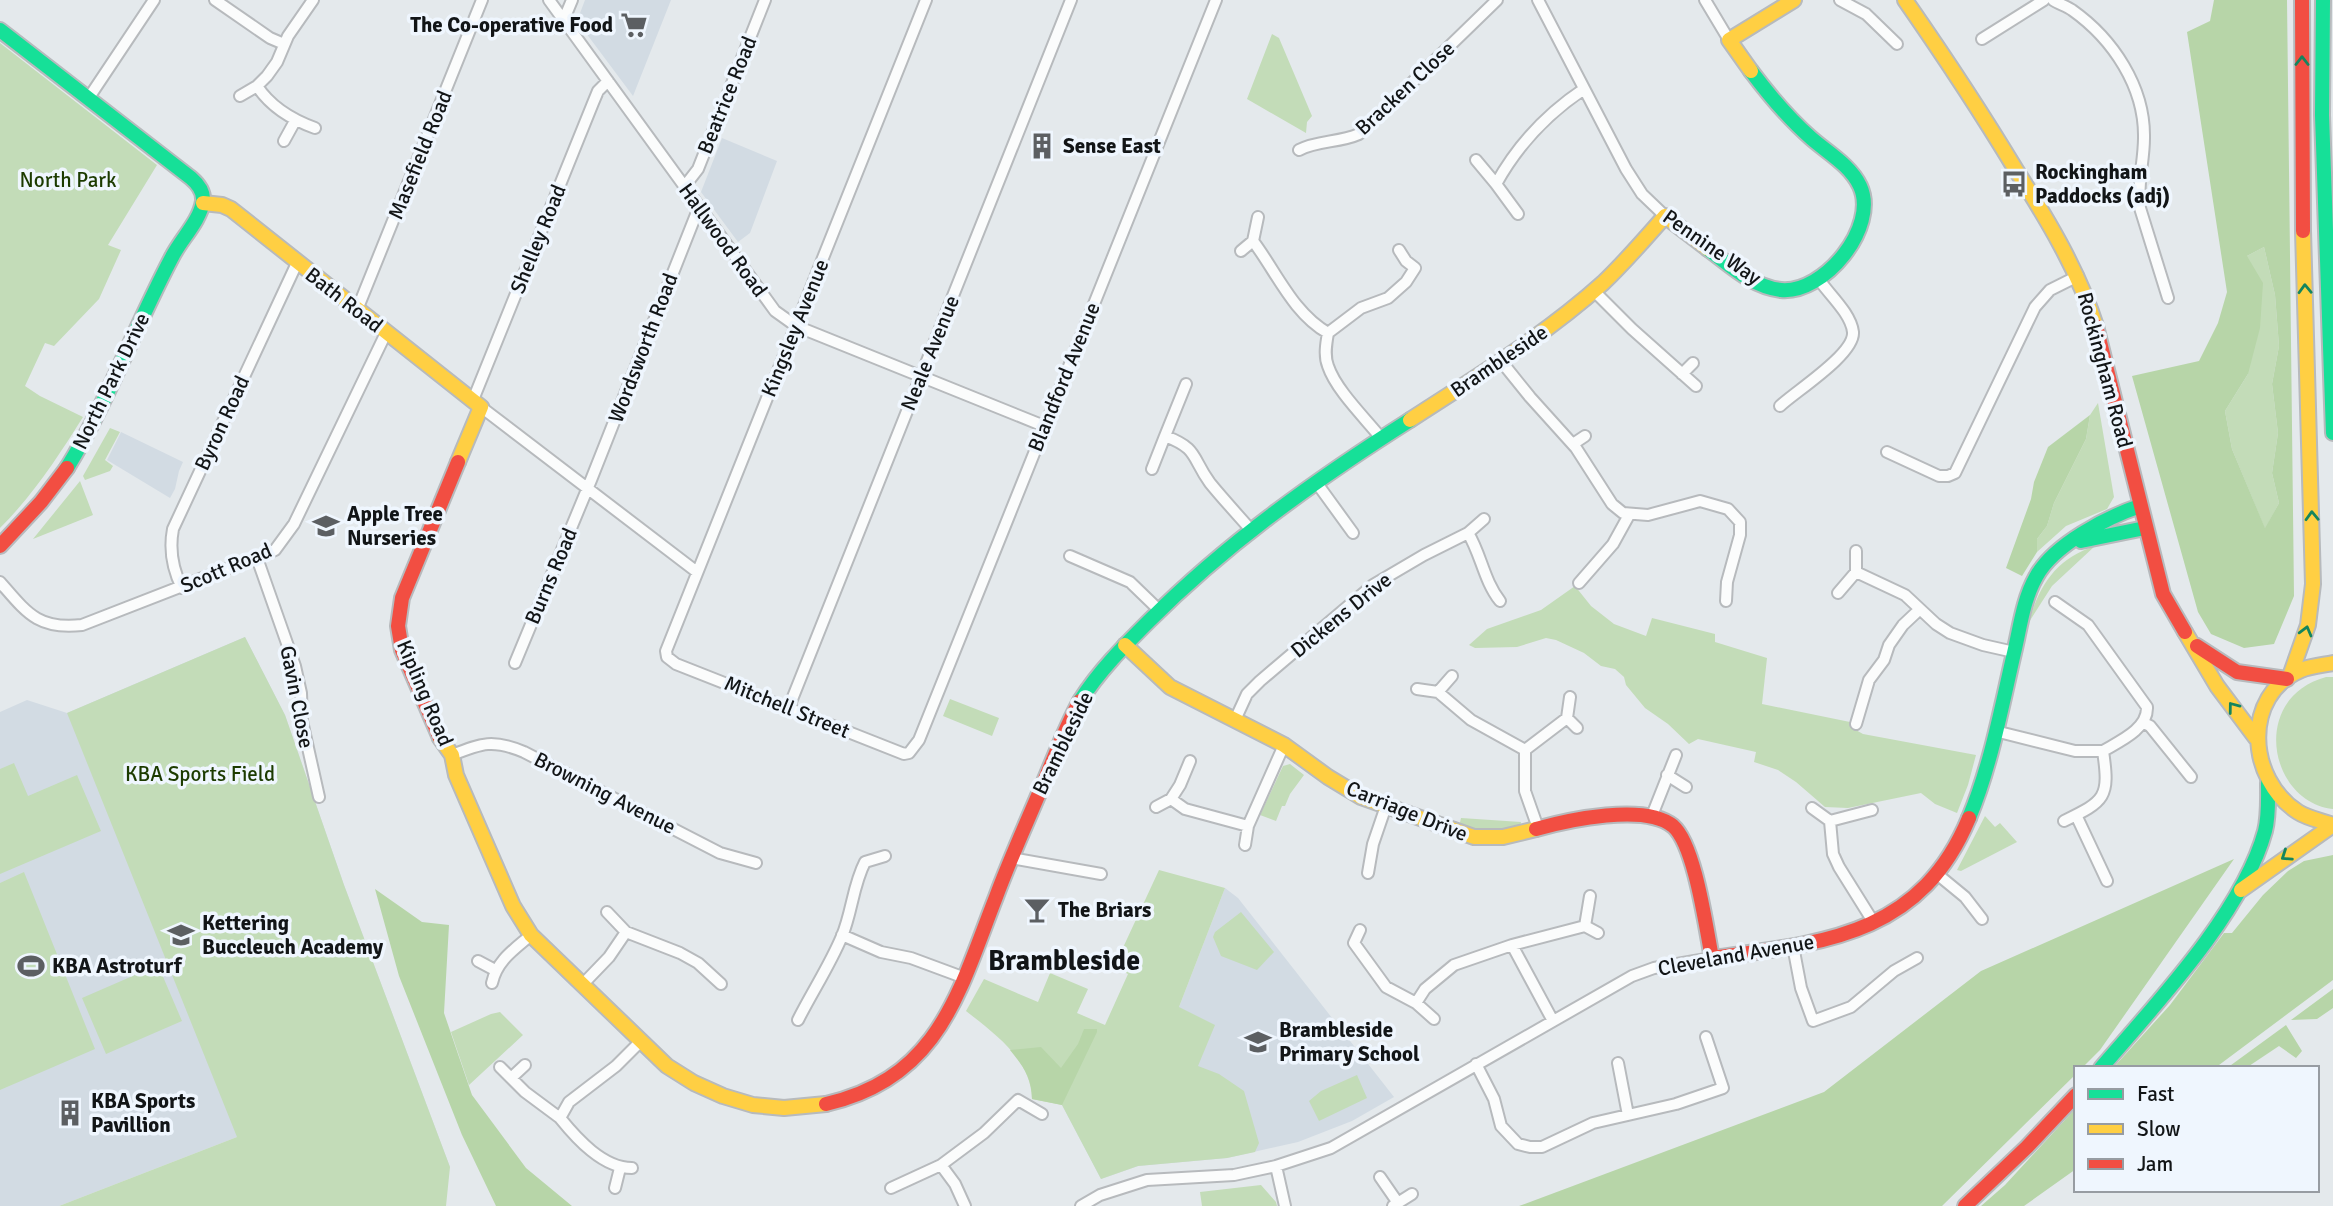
<svg xmlns="http://www.w3.org/2000/svg" width="2333" height="1206" viewBox="0 0 2333 1206" font-family="Signika,sans-serif">
<style>
.built{fill:#d2dbe3}
.green{fill:#c3dcb8}
.forest{fill:#b7d5a8;fill-rule:evenodd}
.lines{fill:none;stroke-linecap:round;stroke-linejoin:round}
.street-casing{stroke:#b7babd;stroke-width:14}
.fast-casing{stroke:#b7babd;stroke-width:18}
.slow-casing{stroke:#b7babd;stroke-width:18}
.jam-casing{stroke:#b7babd;stroke-width:18}
.street{stroke:#fbfcfc;stroke-width:10}
.fast{stroke:#16e098;stroke-width:14}
.slow{stroke:#ffcf43;stroke-width:14}
.jam{stroke:#f24e42;stroke-width:14}
.oneway{stroke:#14855e}
.labels{text-anchor:middle;dominant-baseline:central;stroke-width:7;stroke-linejoin:round;paint-order:stroke}
.poi-label{font-size:21px;font-weight:bold;fill:#121517;stroke:#eff6fe;text-anchor:start}
.street-label{font-size:21px;fill:#121517;stroke:#eff6fe}
.park-label{font-size:21px;fill:#1c3b00;stroke:#eff6fe}
.district-label{font-size:28px;font-weight:bold;fill:#121517;stroke:#eff6fe}
</style>
<rect width="100%" height="100%" fill="#e4e9ec"/>
<path class="built" d="M 585,0 L 671,0 L 633,96 L 577,21 Z
M 722,138 L 777,161 L 750,233 L 738,242 L 701,192 Z
M 121,432 L 183,462 L 179,471 L 175,489 L 170,498 L 107,460 Z
M 245,637 L 285,715 L 344,885 L 450,1167 L 346,1206 L 237,1137 L 59,1206 L 0,1206 L 0,712 L 27,700 L 67,713 Z
M 1225,888 L 1238,898 L 1394,1097 L 1352,1121 L 1298,1142 L 1227,1158 L 1138,1166 L 1101,1179 L 1062,1105 L 1162,1051 Z"/>
<path class="green" d="M 1272,34 L 1279,38 L 1312,116 L 1307,122 L 1306,133 L 1247,99 Z
M 0,43 L 157,165 L 108,245 L 121,250 L 99,299 L 54,346 L 45,343 L 25,386 L 40,396 L 83,417 C 58,457 33,495 0,528 Z
M 2264,247 L 2275,295 L 2279,346 L 2272,384 L 2278,433 L 2272,473 L 2279,503 L 2265,529 L 2232,449 L 2225,411 L 2248,374 L 2247,256 Z
M 2098,403 L 2114,497 L 2107,509 L 2066,526 L 2037,552 L 2037,539 L 2047,526 L 2054,503 L 2086,439 L 2090,415 Z
M 110,428 L 120,432 L 105,460 L 113,466 L 110,471 L 85,480 L 83,476 Z
M 80,481 L 93,515 L 33,539 Z
M 2095,546 L 2052,586 L 2029,622 C 2039,585 2057,558 2095,546 Z
M 1575,586 L 1591,606 L 1614,624 L 1646,636 L 1652,618 L 1715,634 L 1715,642 L 1767,658 L 1762,704 L 1850,722 L 1854,729 L 1863,734 L 1976,755 L 1968,785 L 1957,813 L 1935,804 L 1921,793 L 1848,808 L 1825,807 L 1796,782 L 1778,770 L 1754,762 L 1756,752 L 1698,739 L 1689,744 L 1668,724 L 1645,708 L 1626,685 L 1624,677 L 1615,669 L 1601,666 L 1584,653 L 1556,640 L 1546,638 L 1517,647 L 1475,648 L 1469,645 L 1487,629 L 1541,610 Z
M 245,637 L 285,715 L 344,885 L 450,1167 L 446,1206 L 59,1206 L 237,1137 L 67,713 Z
M 2326,677 L 2333,677 L 2333,809 C 2269,802 2249,698 2326,677 Z
M 950,699 L 999,718 L 992,736 L 943,716 Z
M 14,763 L 28,796 L 77,775 L 101,831 L 0,874 L 0,769 Z
M 1290,764 L 1304,775 L 1290,794 L 1285,806 L 1282,806 L 1276,821 L 1260,815 L 1283,766 Z
M 1985,816 L 1995,827 L 2000,823 L 2017,842 L 1961,871 L 1957,870 Z
M 1461,818 L 1521,822 L 1520,827 L 1495,834 L 1459,827 Z
M 1159,870 L 1225,888 L 1179,1007 L 1215,1025 L 1198,1066 L 1219,1074 L 1244,1091 L 1259,1143 L 1255,1152 L 1227,1158 L 1138,1166 L 1101,1179 L 1062,1105 L 1032,1099 C 1031,1059 995,1034 966,1011 L 984,979 L 1038,1002 L 1050,973 L 1088,989 L 1077,1013 L 1105,1025 L 1128,974 L 1114,967 Z
M 24,872 L 95,1049 L 0,1090 L 0,883 Z
M 1241,912 L 1274,952 L 1257,970 L 1221,956 L 1213,937 L 1215,932 Z
M 158,965 L 182,1021 L 106,1054 L 82,998 Z
M 500,1012 L 523,1035 L 469,1085 L 451,1032 L 491,1014 Z
M 1357,1075 L 1367,1098 L 1319,1121 L 1309,1101 L 1321,1091 Z
M 1261,1185 L 1276,1202 L 1277,1206 L 1202,1206 L 1200,1192 Z"/>
<path class="forest" d="M 2214,0 L 2287,0 L 2294,596 L 2274,644 L 2244,648 L 2211,634 L 2198,612 L 2132,376 L 2199,361 L 2218,323 L 2227,292 L 2187,32 L 2210,21 ZM 2264,247 L 2275,295 L 2279,346 L 2272,384 L 2278,433 L 2272,473 L 2279,503 L 2265,528 L 2232,449 L 2225,411 L 2248,374 L 2260,328 L 2263,283 L 2247,256 Z
M 2090,415 L 2086,439 L 2054,503 L 2047,526 L 2037,539 L 2037,552 L 2022,576 L 2006,568 L 2031,499 L 2034,482 L 2048,447 Z
M 2333,855 L 2333,980 L 2215,1068 L 2113,1068 L 2170,1005 L 2224,933 L 2232,933 L 2263,895 L 2288,871 L 2304,861 Z
M 2234,859 L 2100,1050 L 2082,1068 L 2076,1068 L 2076,1074 L 1942,1206 L 1519,1206 L 1824,1092 L 1981,971 Z
M 375,889 L 422,922 L 449,925 L 444,1013 L 472,1095 L 526,1168 L 572,1206 L 496,1206 L 462,1135 L 399,976 Z
M 2333,989 L 2333,1008 L 2317,1019 L 2291,1020 Z
M 2286,1025 L 2302,1051 L 2296,1058 L 2279,1046 L 2246,1068 L 2227,1068 Z
M 1084,1029 L 1097,1029 L 1097,1032 L 1062,1105 L 1032,1099 C 1032,1078 1023,1066 1010,1050 L 1041,1047 L 1061,1068 L 1078,1044 Z
M 2076,1108 L 2076,1169 L 2024,1206 L 1981,1206 L 2005,1185 Z"/>
<g class="lines">
<g class="street-casing">
<path id="street" d="M 215,0 L 270,38 L 284,44
M 549,0 L 775,311 L 796,326 L 1044,426
M 926,0 L 666,651 L 667,657 L 676,664 L 904,754 L 909,753 L 919,740 L 1216,0
M 1538,0 L 1626,169 L 1642,194 L 1665,216
M 1705,0 L 1729,40
M 1840,0 L 1866,14 L 1897,44
M 2053,0 C 2059,4 2066,6 2072,10 C 2113,39 2145,87 2144,138 C 2144,162 2137,183 2140,208 L 2168,298
M 561,17 L 567,12 L 572,0
M 1982,39 L 2044,0
M 257,86 C 270,106 293,120 315,128
M 240,96 L 257,86 L 267,76 L 277,62 L 288,36 L 313,0
M 88,99 L 154,0
M 284,141 L 295,121
M 1299,150 C 1318,140 1339,143 1359,134 L 1497,0
M 1476,160 L 1496,184
M 684,187 L 698,169 L 765,0
M 1518,214 L 1496,184 C 1517,146 1548,113 1584,89
M 1253,241 C 1277,273 1293,313 1328,333 L 1361,308 L 1388,298 L 1406,282 L 1415,268 L 1406,261 L 1399,250
M 1241,251 L 1253,241 L 1258,217
M 1595,292 L 1632,329 L 1696,386
M 357,310 L 482,0
M 1328,333 C 1326,344 1324,356 1328,366 C 1336,390 1365,418 1381,438
M 1501,361 L 1530,397 L 1576,448 L 1612,504 L 1623,513 L 1648,515 L 1700,501 L 1728,509 L 1740,522 L 1740,535 L 1727,582 L 1726,601
M 1682,374 L 1693,363
M 473,400 L 593,103 L 598,91 L 608,81
M 1780,406 C 1796,391 1855,354 1853,332 C 1851,314 1830,295 1820,281
M 481,407 L 697,572
M 1165,436 L 1186,384
M 1573,444 L 1585,436
M 1887,452 L 1939,476 L 1948,476 L 1955,473 L 2035,307 L 2050,290 L 2078,276
M 1152,469 L 1165,436 C 1199,449 1191,457 1210,483 C 1223,499 1237,514 1251,530
M 1316,482 L 1353,533
M 1468,533 C 1481,554 1484,581 1500,601
M 1070,556 L 1130,582 L 1159,610
M 257,558 L 295,666 L 301,693 L 302,721 L 319,797
M 1856,572 L 1856,551
M 0,582 C 27,613 38,630 82,625 L 275,550 L 294,524 L 386,333
M 1579,583 L 1613,544 L 1629,515
M 182,588 C 172,568 169,550 173,529 L 297,263
M 1838,593 L 1856,572 L 1905,595 L 1936,624 L 1950,633 L 1983,645 L 2014,652
M 2055,602 L 2088,625 L 2147,707 C 2148,729 2120,741 2103,751 C 2110,798 2105,801 2064,821
M 515,663 L 591,480 L 699,207
M 1417,689 L 1438,692 L 1452,676
M 1438,692 L 1471,720 L 1525,750
M 789,707 L 1071,0
M 1567,718 L 1577,728
M 1235,720 L 1247,694 L 1260,681 L 1373,585 L 1424,555 L 1468,533 L 1484,519
M 2144,723 L 2150,726 L 2191,777
M 1856,724 L 1869,680 L 1884,660 L 1889,645 L 1903,625 L 1920,609
M 1995,731 L 2075,751 L 2103,751
M 1525,750 L 1525,791 L 1538,828
M 1525,750 L 1567,718 L 1570,697
M 452,755 C 482,743 493,739 524,752 L 720,853 L 756,863
M 1667,775 L 1686,787
M 1171,799 L 1180,785 L 1190,761
M 1156,807 L 1171,799 L 1185,809 L 1248,826 L 1284,745
M 1812,808 L 1830,821
M 1872,810 L 1830,821 L 1833,854 L 1839,867 L 1874,923
M 2076,815 L 2107,881
M 1651,818 L 1676,755
M 1245,845 L 1248,826
M 1011,858 L 1101,874
M 1368,873 L 1373,844 L 1386,806
M 1937,874 L 1965,897 L 1982,919
M 607,912 L 626,932
M 1585,926 L 1598,933
M 1360,930 L 1354,943 L 1386,987 L 1416,1003 L 1425,989 L 1454,965 L 1512,945 L 1585,926 L 1590,896
M 842,935 L 881,952 L 911,958 L 965,978
M 1512,945 L 1553,1021
M 1793,946 L 1801,988 L 1813,1021 L 1851,1007 L 1894,971 L 1917,958
M 478,961 L 495,970
M 492,983 C 497,960 515,949 531,935
M 583,984 L 609,957 L 626,932 L 680,953 L 698,963 L 721,984
M 1416,1003 L 1434,1019
M 798,1020 C 812,992 830,965 842,936 C 852,912 853,885 865,862 L 885,856
M 1618,1063 L 1628,1115
M 1476,1064 L 1494,1099 L 1501,1126 L 1518,1144 L 1530,1147 L 1542,1147 L 1593,1123 L 1676,1104 L 1723,1088 L 1706,1037
M 525,1065 L 511,1078 L 525,1092 L 560,1118
M 500,1067 L 511,1078
M 1276,1166 L 1285,1206
M 632,1168 C 603,1168 577,1139 560,1118 L 569,1102 L 616,1066 L 641,1041
M 1380,1177 L 1398,1203
M 615,1188 L 620,1168
M 891,1188 L 941,1165
M 965,1206 L 955,1184 L 941,1165 L 984,1133 L 1018,1100 L 1042,1114
M 1081,1206 L 1100,1195 L 1147,1180 L 1234,1175 L 1276,1166 L 1331,1148 L 1632,976 L 1654,968 L 1712,958
M 1393,1206 L 1412,1194"/>
</g>
<g class="fast-casing">
<path id="fast" d="M 2323,0 L 2322,115 L 2333,433
M 0,30 L 191,178 C 198,184 204,191 203,201 C 200,221 181,239 172,257 C 135,327 108,401 67,468
M 1708,249 C 1730,265 1752,287 1781,290 C 1824,294 1879,227 1860,186 C 1850,165 1828,153 1811,138 C 1788,118 1769,95 1751,71
M 2081,541 L 2145,528
M 1080,701 C 1099,671 1124,646 1149,621 C 1227,543 1317,479 1410,420
M 1969,818 C 1991,765 2001,709 2014,653 C 2020,628 2023,600 2036,577 C 2053,545 2107,517 2140,506
M 2101,1068 C 2156,1004 2243,912 2265,831 C 2269,816 2268,799 2268,783"/>
</g>
<g class="slow-casing">
<path id="slow" d="M 1905,0 C 1944,56 1981,112 2016,170 C 2047,219 2078,270 2096,326
M 1751,71 L 1729,40 L 1794,0
M 203,203 L 222,205 L 231,209 L 481,407 L 458,462
M 1410,420 C 1476,377 1544,336 1603,283 C 1625,262 1645,239 1665,216 L 1708,249
M 2185,632 L 2217,686 L 2256,738
M 1125,645 L 1170,687 L 1284,745 L 1328,777 L 1361,797 L 1474,837 L 1503,837 L 1536,829
M 2333,663 C 2323,665 2310,666 2301,670 C 2242,695 2247,779 2298,812 C 2307,818 2322,821 2333,825
M 2290,676 L 2308,625 L 2313,584 L 2303,231
M 440,738 L 452,755 L 456,775 L 513,906 L 531,935 L 667,1066 L 694,1083 L 723,1096 L 753,1105 L 784,1108 L 826,1104
M 2241,890 L 2333,825"/>
</g>
<g class="jam-casing">
<path id="jam" d="M 2302,0 L 2303,231
M 2096,326 L 2163,594 L 2185,632
M 0,546 L 41,502 L 67,468
M 2197,646 L 2237,672 L 2287,679
M 440,738 L 402,650 L 398,626 L 402,598 L 458,462
M 1536,829 C 1568,820 1645,803 1673,826 C 1695,845 1706,928 1712,958 C 1823,943 1920,936 1969,818
M 826,1104 C 940,1078 959,991 996,897 C 1010,859 1027,822 1043,784 C 1055,756 1065,728 1080,701
M 1965,1206 L 2027,1147 L 2076,1095"/>
</g>
<use href="#street" class="street"/>
<use href="#fast" class="fast"/>
<use href="#slow" class="slow"/>
<use href="#jam" class="jam"/>
</g>
<defs><path id="oneway-chevron" d="M-2-3.5L2.5 0L-2 3.5" fill="none" stroke-width="1.6" stroke-linecap="round" stroke-linejoin="round" transform="scale(1.75)"/></defs>
<g class="oneway">
<use href="#oneway-chevron" transform="translate(2302 61) rotate(-90)"/>
<use href="#oneway-chevron" transform="translate(2305 289) rotate(-92)"/>
<use href="#oneway-chevron" transform="translate(2312 516) rotate(-92)"/>
<use href="#oneway-chevron" transform="translate(2306 631) rotate(-75)"/>
<use href="#oneway-chevron" transform="translate(2233 707) rotate(-127)"/>
<use href="#oneway-chevron" transform="translate(2286 856) rotate(146)"/>
</g>
<defs>
<g id="supermarket-bare" transform="scale(2.1)"><path d="M-6-5.5h2.5l.6 2H6L4.5 2H-2.5L-4.4-4H-6ZM-1.5 3.2a1.3 1.3 0 1 0 .1 0ZM3 3.2a1.3 1.3 0 1 0 .1 0Z" fill="#5c5f62" stroke="#eff6fe" stroke-width="2.5" paint-order="stroke"/></g>
<g id="building-bare" transform="scale(2.1)"><path d="M-4-6H4V6H1V3H-1V6H-4ZM-2.5-4.3h1.7v1.8h-1.7ZM.8-4.3h1.7v1.8H.8ZM-2.5-1h1.7V.8h-1.7ZM.8-1h1.7V.8H.8Z" fill="#5c5f62" stroke="#eff6fe" stroke-width="2.5" paint-order="stroke"/></g>
<g id="bus-bare" transform="scale(2.1)"><path d="M-5-6H5V4H4V6H2V4H-2V6H-4V4H-5ZM-3.5-4V0h7V-4ZM-3.5 1.2v1.5H-2V1.2ZM2 1.2v1.5H3.5V1.2Z" fill="#5c5f62" stroke="#eff6fe" stroke-width="2.5" paint-order="stroke"/></g>
<g id="school-bare" transform="scale(2.1)"><path d="M0-5L7-2L0 1L-7-2ZM-4 1L0 2.5L4 1V4Q0 6-4 4Z" fill="#5c5f62" stroke="#eff6fe" stroke-width="2.5" paint-order="stroke"/></g>
<g id="bar-bare" transform="scale(2.1)"><path d="M-6-5H6L.8 .8V4.5H3.5V6h-7V4.5H-.8V.8Z" fill="#5c5f62" stroke="#eff6fe" stroke-width="2.5" paint-order="stroke"/></g>
<g id="stadium-bare" transform="scale(2.1)"><path d="M0-5a6.5 5 0 1 0 0 10a6.5 5 0 1 0 0-10ZM-3.5-1.8h7v3.6h-7Z" fill="#5c5f62" stroke="#eff6fe" stroke-width="2.5" paint-order="stroke"/></g>
</defs>
<g fill-rule="evenodd">
<use href="#supermarket-bare" x="634" y="25"/>
<use href="#building-bare" x="1042" y="146"/>
<use href="#bus-bare" x="2014" y="184"/>
<use href="#school-bare" x="326" y="526"/>
<use href="#bar-bare" x="1037" y="910"/>
<use href="#school-bare" x="181" y="935"/>
<use href="#stadium-bare" x="31" y="966"/>
<use href="#school-bare" x="1258" y="1042"/>
<use href="#building-bare" x="70" y="1113"/>
</g>
<g class="labels">
<g class="poi-label">
<text x="613" y="25" text-anchor="end">The Co-operative Food</text>
<text x="1063" y="146">Sense East</text>
<text x="2035" y="172">Rockingham<tspan x="2035" dy="24">Paddocks (adj)</tspan></text>
<text x="347" y="514">Apple Tree<tspan x="347" dy="24">Nurseries</tspan></text>
<text x="1058" y="910">The Briars</text>
<text x="202" y="923">Kettering<tspan x="202" dy="24">Buccleuch Academy</tspan></text>
<text x="52" y="966">KBA Astroturf</text>
<text x="1279" y="1030">Brambleside<tspan x="1279" dy="24">Primary School</tspan></text>
<text x="91" y="1101">KBA Sports<tspan x="91" dy="24">Pavillion</tspan></text>
</g>
<g class="street-label">
<text transform="translate(1405 88) rotate(-43)">Bracken Close</text>
<text transform="translate(727 95) rotate(-68)">Beatrice Road</text>
<text transform="translate(420 155) rotate(-68)">Masefield Road</text>
<text transform="translate(538 239) rotate(-68)">Shelley Road</text>
<text transform="translate(723 240) rotate(54)">Hallwood Road</text>
<text transform="translate(1712 247) rotate(35)">Pennine Way</text>
<text transform="translate(344 300) rotate(38)">Bath Road</text>
<text transform="translate(795 328) rotate(-68)">Kingsley Avenue</text>
<text transform="translate(643 348) rotate(-69)">Wordsworth Road</text>
<text transform="translate(930 353) rotate(-68)">Neale Avenue</text>
<text transform="translate(1499 361) rotate(-34)">Brambleside</text>
<text transform="translate(2105 370) rotate(75)">Rockingham Road</text>
<text transform="translate(1064 377) rotate(-68)">Blandford Avenue</text>
<text transform="translate(111 381) rotate(-64)">North Park Drive</text>
<text transform="translate(222 423) rotate(-65)">Byron Road</text>
<text transform="translate(226 568) rotate(-23)">Scott Road</text>
<text transform="translate(551 576) rotate(-67)">Burns Road</text>
<text transform="translate(1341 615) rotate(-39)">Dickens Drive</text>
<text transform="translate(425 693) rotate(67)">Kipling Road</text>
<text transform="translate(297 697) rotate(79)">Gavin Close</text>
<text transform="translate(787 707) rotate(22)">Mitchell Street</text>
<text transform="translate(1063 743) rotate(-64)">Brambleside</text>
<text transform="translate(605 793) rotate(27)">Browning Avenue</text>
<text transform="translate(1407 811) rotate(22)">Carriage Drive</text>
<text transform="translate(1736 955) rotate(-10)">Cleveland Avenue</text>
</g>
<g class="park-label">
<text x="68" y="180">North Park</text>
<text x="200" y="774">KBA Sports Field</text>
</g>
<g class="district-label">
<text x="1064" y="961">Brambleside</text>
</g>
</g>
<rect x="2074" y="1066" width="245" height="126" fill="#eff6fe" stroke="#979ca2" stroke-width="2"/>
<rect x="2088" y="1089" width="35" height="10" fill="#16e098" stroke="#979ca2" stroke-width="2"/>
<text x="2137" y="1101" font-size="21" fill="#121517">Fast</text>
<rect x="2088" y="1124" width="35" height="10" fill="#ffcf43" stroke="#979ca2" stroke-width="2"/>
<text x="2137" y="1136" font-size="21" fill="#121517">Slow</text>
<rect x="2088" y="1159" width="35" height="10" fill="#f24e42" stroke="#979ca2" stroke-width="2"/>
<text x="2137" y="1171" font-size="21" fill="#121517">Jam</text>
</svg>
